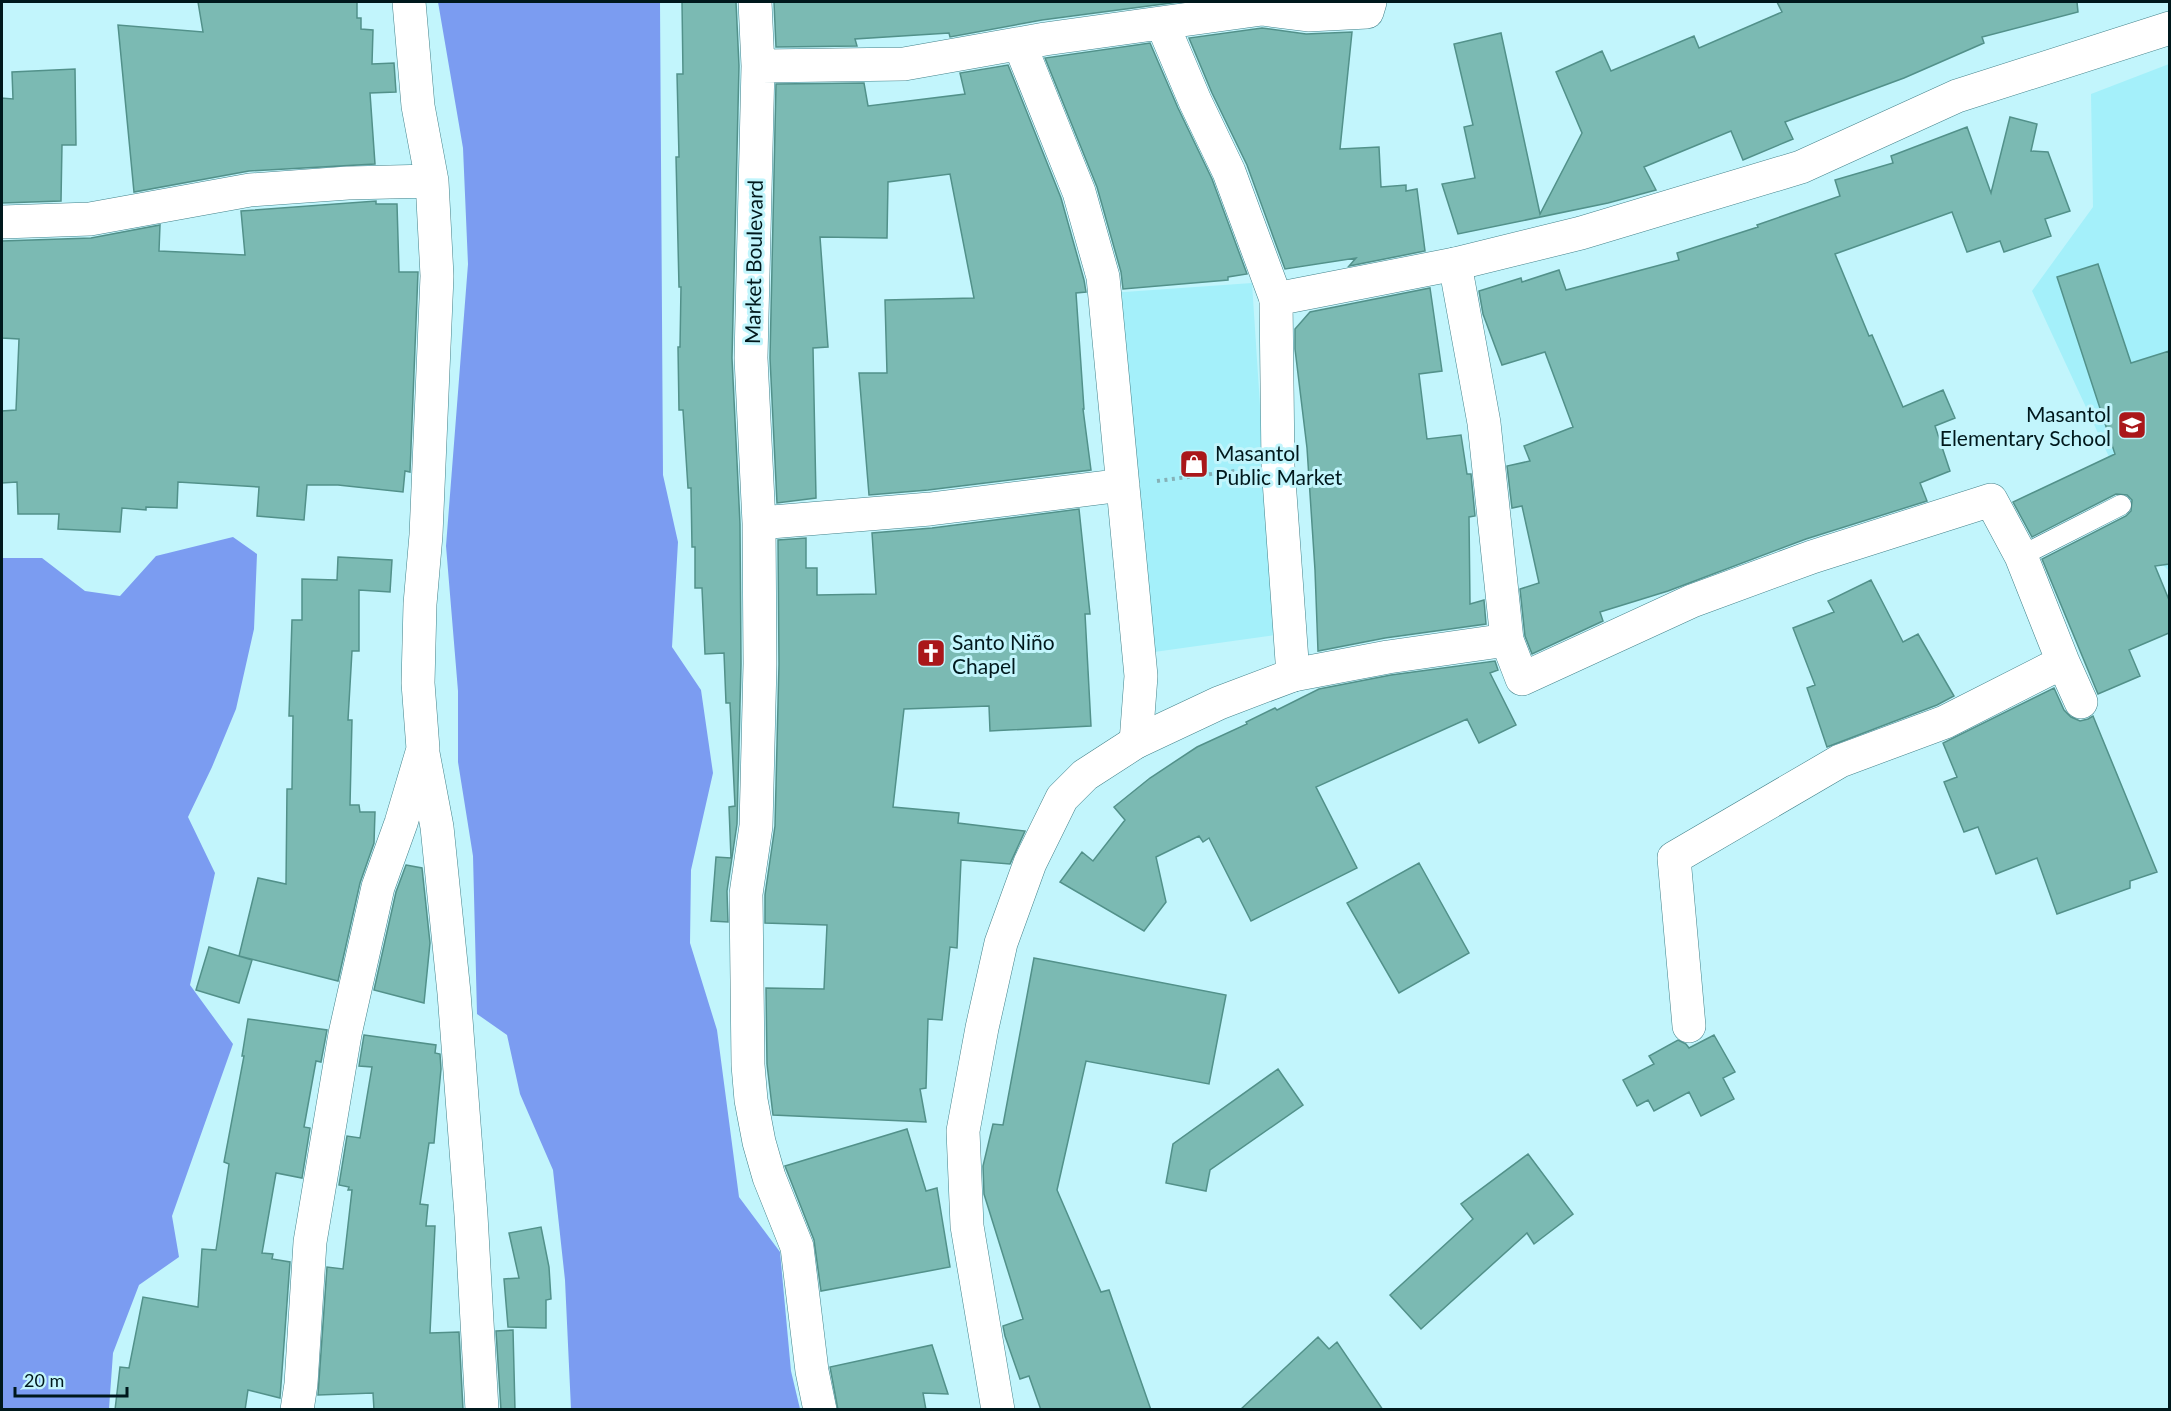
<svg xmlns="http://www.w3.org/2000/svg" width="2171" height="1411" viewBox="0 0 2171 1411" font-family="Lato,sans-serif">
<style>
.built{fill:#a4f0fa}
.water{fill:#7b9cf1}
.building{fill:#7bbab3;stroke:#52918a;stroke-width:1.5}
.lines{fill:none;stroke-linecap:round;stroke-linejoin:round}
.service-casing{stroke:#43828a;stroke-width:21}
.minor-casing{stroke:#43828a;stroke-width:34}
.secondary-casing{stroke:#43828a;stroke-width:34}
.path{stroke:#86b1b7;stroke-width:4;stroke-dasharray:3 4.5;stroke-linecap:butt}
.service{stroke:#fff;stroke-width:20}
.minor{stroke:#fff;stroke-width:33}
.secondary{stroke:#fff;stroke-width:33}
.labels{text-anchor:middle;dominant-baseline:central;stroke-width:6;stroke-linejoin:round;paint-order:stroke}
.street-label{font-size:21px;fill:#00181c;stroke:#c2f5fc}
.poi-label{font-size:21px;fill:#00181c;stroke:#c2f5fc;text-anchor:start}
</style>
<rect width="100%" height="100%" fill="#c2f5fc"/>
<path class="built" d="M 2169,64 L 2169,571 L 2156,558 L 2032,291 L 2093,207 L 2091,94 Z
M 1252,283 L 1275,635 L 1140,654 L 1110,293 Z"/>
<path class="water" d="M 438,2 L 660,2 L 663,475 L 678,542 L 672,647 L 701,690 L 713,773 L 691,870 L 690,943 L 717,1030 L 739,1197 L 780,1252 L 791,1371 L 800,1409 L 571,1409 L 565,1280 L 553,1170 L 520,1094 L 507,1035 L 477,1014 L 473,856 L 458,762 L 458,691 L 446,546 L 468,264 L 463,148 Z
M 233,537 L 257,554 L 254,629 L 236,709 L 212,767 L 188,817 L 215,873 L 190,985 L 233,1044 L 172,1216 L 179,1257 L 139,1285 L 113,1353 L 109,1409 L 2,1409 L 2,558 L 42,558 L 85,591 L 120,596 L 156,556 Z"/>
<path class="building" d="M 198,2 L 357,2 L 357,18 L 361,18 L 361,29 L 373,30 L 372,64 L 394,63 L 396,92 L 370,93 L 375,164 L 249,171 L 134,192 L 118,25 L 203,32 Z
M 682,2 L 736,2 L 739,66 L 732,358 L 740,524 L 741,664 L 737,824 L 727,891 L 728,922 L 711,921 L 716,857 L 731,858 L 729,807 L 735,806 L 730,703 L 726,703 L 724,653 L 705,654 L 702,588 L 695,588 L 695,547 L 692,547 L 691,488 L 688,488 L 683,410 L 679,410 L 678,347 L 680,347 L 681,287 L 679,287 L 676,157 L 679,157 L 677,74 L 683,74 Z
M 774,2 L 1179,2 L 1042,20 L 950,37 L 949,33 L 855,39 L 857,46 L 776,47 Z
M 1777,2 L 2077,2 L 2078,12 L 1982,37 L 1984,43 L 1904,78 L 1785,122 L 1793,139 L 1743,160 L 1731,131 L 1644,167 L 1656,190 L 1608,203 L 1458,234 L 1442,184 L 1475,178 L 1464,127 L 1473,125 L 1454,44 L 1501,33 L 1540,214 L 1582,133 L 1556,72 L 1602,51 L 1611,71 L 1694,36 L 1699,48 L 1782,12 Z
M 1262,28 L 1306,34 L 1352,32 L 1340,149 L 1379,147 L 1381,187 L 1406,185 L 1406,191 L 1417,189 L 1425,251 L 1349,266 L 1356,258 L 1285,269 L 1247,165 L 1212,93 L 1189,38 Z
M 1150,43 L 1178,108 L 1212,179 L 1247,274 L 1228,277 L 1228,280 L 1123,289 L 1121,272 L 1097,187 L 1045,58 Z
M 1008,65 L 1061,198 L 1084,280 L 1086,292 L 1076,293 L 1084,409 L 1083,409 L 1091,470 L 928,490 L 869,495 L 859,373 L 887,373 L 885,300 L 974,298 L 950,174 L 888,182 L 887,238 L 820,237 L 828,347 L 813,348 L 816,498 L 777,503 L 770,358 L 776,84 L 864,83 L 868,106 L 965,94 L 960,73 Z
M 75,69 L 76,145 L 62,145 L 61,201 L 2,203 L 2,98 L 13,99 L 12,72 Z
M 2010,117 L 2037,124 L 2031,151 L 2048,152 L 2070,211 L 2045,219 L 2051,236 L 2004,252 L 2000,241 L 1967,252 L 1952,212 L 1835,254 L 1869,336 L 1872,335 L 1903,407 L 1943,390 L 1955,418 L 1935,426 L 1950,471 L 1920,483 L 1927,501 L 1806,539 L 1668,591 L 1600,612 L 1603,621 L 1532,654 L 1525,636 L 1520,589 L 1539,583 L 1522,506 L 1512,508 L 1507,466 L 1530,461 L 1524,446 L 1573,427 L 1545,352 L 1502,365 L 1483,314 L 1479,291 L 1521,278 L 1522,282 L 1559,270 L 1566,290 L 1679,260 L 1677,253 L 1758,227 L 1757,225 L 1840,196 L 1835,180 L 1893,163 L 1891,156 L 1967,127 L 1991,193 Z
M 376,201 L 376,204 L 397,204 L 399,272 L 418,272 L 410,472 L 405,471 L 403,492 L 338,485 L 307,485 L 304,520 L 257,516 L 259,487 L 178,482 L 177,508 L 146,507 L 146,510 L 122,508 L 120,532 L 58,529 L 59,514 L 18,514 L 17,482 L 2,483 L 2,411 L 16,410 L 19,339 L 2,338 L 2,241 L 91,238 L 160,225 L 159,251 L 245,255 L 241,211 Z
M 2098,264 L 2131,363 L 2169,351 L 2169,564 L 2155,566 L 2169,600 L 2169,633 L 2129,650 L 2140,676 L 2098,694 L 2042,559 L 2126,516 L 2131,511 L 2132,500 L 2127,495 L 2116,494 L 2032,537 L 2013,502 L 2115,454 L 2057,277 Z
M 1430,288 L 1442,371 L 1419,374 L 1427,439 L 1461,435 L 1467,474 L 1471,474 L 1475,516 L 1469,517 L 1470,604 L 1484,600 L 1486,624 L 1385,638 L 1318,651 L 1315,570 L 1307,448 L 1295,349 L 1295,329 L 1310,312 Z
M 1079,509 L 1090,614 L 1085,614 L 1091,726 L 990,731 L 989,706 L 904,709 L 893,807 L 959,813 L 958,823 L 1025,831 L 1010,864 L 961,860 L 957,948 L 950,947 L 942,1020 L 928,1019 L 926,1088 L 920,1089 L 926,1122 L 773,1115 L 767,1064 L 766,988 L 824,989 L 827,925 L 765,923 L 765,895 L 775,826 L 779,664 L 778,540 L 806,538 L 806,568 L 817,568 L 817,595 L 876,594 L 872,533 L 932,528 Z
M 338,557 L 392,560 L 390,592 L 359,590 L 359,651 L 352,651 L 348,720 L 352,720 L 350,805 L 359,805 L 360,812 L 375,812 L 374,843 L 360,883 L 338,981 L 239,956 L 258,878 L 286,884 L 287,789 L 292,789 L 293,716 L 289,716 L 292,620 L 302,620 L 302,579 L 337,580 Z
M 1871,580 L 1903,642 L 1918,634 L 1954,696 L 1937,705 L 1827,747 L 1807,688 L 1815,685 L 1793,628 L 1834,612 L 1828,601 Z
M 1495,661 L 1498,670 L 1490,673 L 1516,725 L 1479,743 L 1467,719 L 1316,787 L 1357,868 L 1251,921 L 1209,838 L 1203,842 L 1199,836 L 1156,857 L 1166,902 L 1144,931 L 1060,882 L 1082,852 L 1093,861 L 1125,820 L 1114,807 L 1150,778 L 1197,747 L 1247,724 L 1246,722 L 1275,708 L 1277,710 L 1319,689 L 1391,675 Z
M 2054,688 L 2064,710 L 2071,717 L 2080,721 L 2088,719 L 2093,716 L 2157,872 L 2130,881 L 2130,888 L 2057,914 L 2037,858 L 1996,874 L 1978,827 L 1964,832 L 1944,782 L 1957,777 L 1943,743 Z
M 1419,863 L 1469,953 L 1399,993 L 1347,903 Z
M 406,865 L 422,868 L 430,943 L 424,1003 L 374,990 L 396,892 Z
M 209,947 L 252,960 L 239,1003 L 196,990 Z
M 1034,958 L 1226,995 L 1209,1084 L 1086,1061 L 1057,1190 L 1101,1292 L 1109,1290 L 1151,1410 L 1041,1410 L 1029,1376 L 1020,1379 L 1005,1336 L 1003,1326 L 1023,1319 L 984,1194 L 983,1166 L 993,1124 L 1003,1125 Z
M 248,1019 L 327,1030 L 321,1062 L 316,1061 L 304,1127 L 310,1128 L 302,1178 L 276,1173 L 262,1253 L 273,1254 L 272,1259 L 290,1262 L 280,1398 L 248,1390 L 245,1410 L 115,1410 L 120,1367 L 129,1368 L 143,1297 L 198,1307 L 202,1249 L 216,1250 L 229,1164 L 224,1162 L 244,1056 L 242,1056 Z
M 364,1035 L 436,1045 L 435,1053 L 440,1054 L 441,1069 L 434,1143 L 429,1143 L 420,1204 L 428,1205 L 426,1226 L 435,1226 L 430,1333 L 459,1332 L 463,1410 L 374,1410 L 373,1393 L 318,1395 L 327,1267 L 343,1269 L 352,1190 L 348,1190 L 349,1187 L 339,1185 L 347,1136 L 360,1138 L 372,1067 L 359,1066 Z
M 1714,1035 L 1735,1072 L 1723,1078 L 1734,1099 L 1701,1116 L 1689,1092 L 1654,1111 L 1648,1100 L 1637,1106 L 1623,1080 L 1654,1064 L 1649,1056 L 1678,1040 L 1686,1044 L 1689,1048 Z
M 1278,1069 L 1303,1105 L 1210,1170 L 1206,1191 L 1166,1183 L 1173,1144 Z
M 907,1129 L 926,1191 L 937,1188 L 950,1267 L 821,1291 L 814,1240 L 785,1166 Z
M 1528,1154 L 1573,1214 L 1534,1244 L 1527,1233 L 1421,1329 L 1390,1295 L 1473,1219 L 1461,1204 Z
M 541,1227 L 549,1267 L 551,1299 L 546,1300 L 546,1328 L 508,1327 L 504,1279 L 519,1278 L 509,1233 Z
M 513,1330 L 515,1410 L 501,1410 L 496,1331 Z
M 1318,1337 L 1329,1349 L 1337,1342 L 1383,1410 L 1240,1410 Z
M 932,1345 L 948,1394 L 923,1393 L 926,1410 L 838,1410 L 830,1367 Z"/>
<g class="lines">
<g class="service-casing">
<path id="service" d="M 2021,556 L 2121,505"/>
</g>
<g class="minor-casing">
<path id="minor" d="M 755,2 L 758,66 L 751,358 L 759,523 L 760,664 L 756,826 L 746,894 L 748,1065 L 751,1100 L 759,1142 L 769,1177 L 797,1247 L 812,1371 L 820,1410
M 1262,9 L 1308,15 L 1367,12 L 1370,2
M 1162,23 L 1195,101 L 1229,172 L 1276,299
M 1020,45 L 1079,192 L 1103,277 L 1141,676 L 1136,742
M 758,66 L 904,64 L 1045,39 L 1262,9 L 1263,2
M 2,222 L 90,219 L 250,190 L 348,183 L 432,181
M 1455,264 L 1484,423 L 1507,640
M 759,523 L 930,509 L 1123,485
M 1293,675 L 1388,657 L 1507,640 L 1522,679 L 1692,601 L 1812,557 L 1991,500 L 2021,556 L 2063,662 L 2081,702
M 423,753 L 437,827 L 454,993 L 471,1215 L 482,1410
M 1689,1026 L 1674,858 L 1840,761 L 1945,722 L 2063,662
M 297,1410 L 301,1384 L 310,1242 L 345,1034 L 378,887 L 401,823 L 423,749 L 418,683 L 420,604 L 426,535 L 437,276 L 432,181 L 418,106 L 409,2"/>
</g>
<g class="secondary-casing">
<path id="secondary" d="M 998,1410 L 967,1226 L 963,1131 L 982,1028 L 1001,943 L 1030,863 L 1062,798 L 1085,775 L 1136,742 L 1219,703 L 1293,675 L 1278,466 L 1276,299 L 1455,264 L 1581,233 L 1801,167 L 1957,96 L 2170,28"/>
</g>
<path class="path" d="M 1157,481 L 1242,470"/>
<use href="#service" class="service"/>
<use href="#minor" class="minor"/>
<use href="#secondary" class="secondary"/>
</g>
<defs>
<g id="school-square" transform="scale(1.5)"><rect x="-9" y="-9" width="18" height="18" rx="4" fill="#aa171a" stroke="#c2f5fc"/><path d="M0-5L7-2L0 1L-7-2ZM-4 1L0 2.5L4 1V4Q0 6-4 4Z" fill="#fff"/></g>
<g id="shop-square" transform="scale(1.5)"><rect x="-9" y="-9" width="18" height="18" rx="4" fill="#aa171a" stroke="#c2f5fc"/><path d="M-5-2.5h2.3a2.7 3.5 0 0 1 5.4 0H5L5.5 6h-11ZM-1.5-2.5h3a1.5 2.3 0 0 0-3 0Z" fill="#fff"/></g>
<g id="church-square" transform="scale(1.5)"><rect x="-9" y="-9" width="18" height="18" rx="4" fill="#aa171a" stroke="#c2f5fc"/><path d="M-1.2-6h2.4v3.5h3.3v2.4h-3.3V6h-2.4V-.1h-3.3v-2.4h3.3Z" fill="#fff"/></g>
</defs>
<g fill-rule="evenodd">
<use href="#school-square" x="2132" y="425"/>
<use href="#shop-square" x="1194" y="464"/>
<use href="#church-square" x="931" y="653"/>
</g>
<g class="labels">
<g class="street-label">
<text transform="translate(753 262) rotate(-89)">Market Boulevard</text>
</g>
<g class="poi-label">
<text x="2111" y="413" text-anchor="end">Masantol<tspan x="2111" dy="24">Elementary School</tspan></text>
<text x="1215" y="452">Masantol<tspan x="1215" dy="24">Public Market</tspan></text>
<text x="952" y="641">Santo Niño<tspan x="952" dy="24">Chapel</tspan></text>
</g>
</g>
<rect width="2171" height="1411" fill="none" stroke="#00181c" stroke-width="6"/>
<path d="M15 1387v9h112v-9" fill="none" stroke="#00181c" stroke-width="3"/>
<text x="24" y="1387" font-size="18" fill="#00181c" stroke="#c2f5fc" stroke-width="4.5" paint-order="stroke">20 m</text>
</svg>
